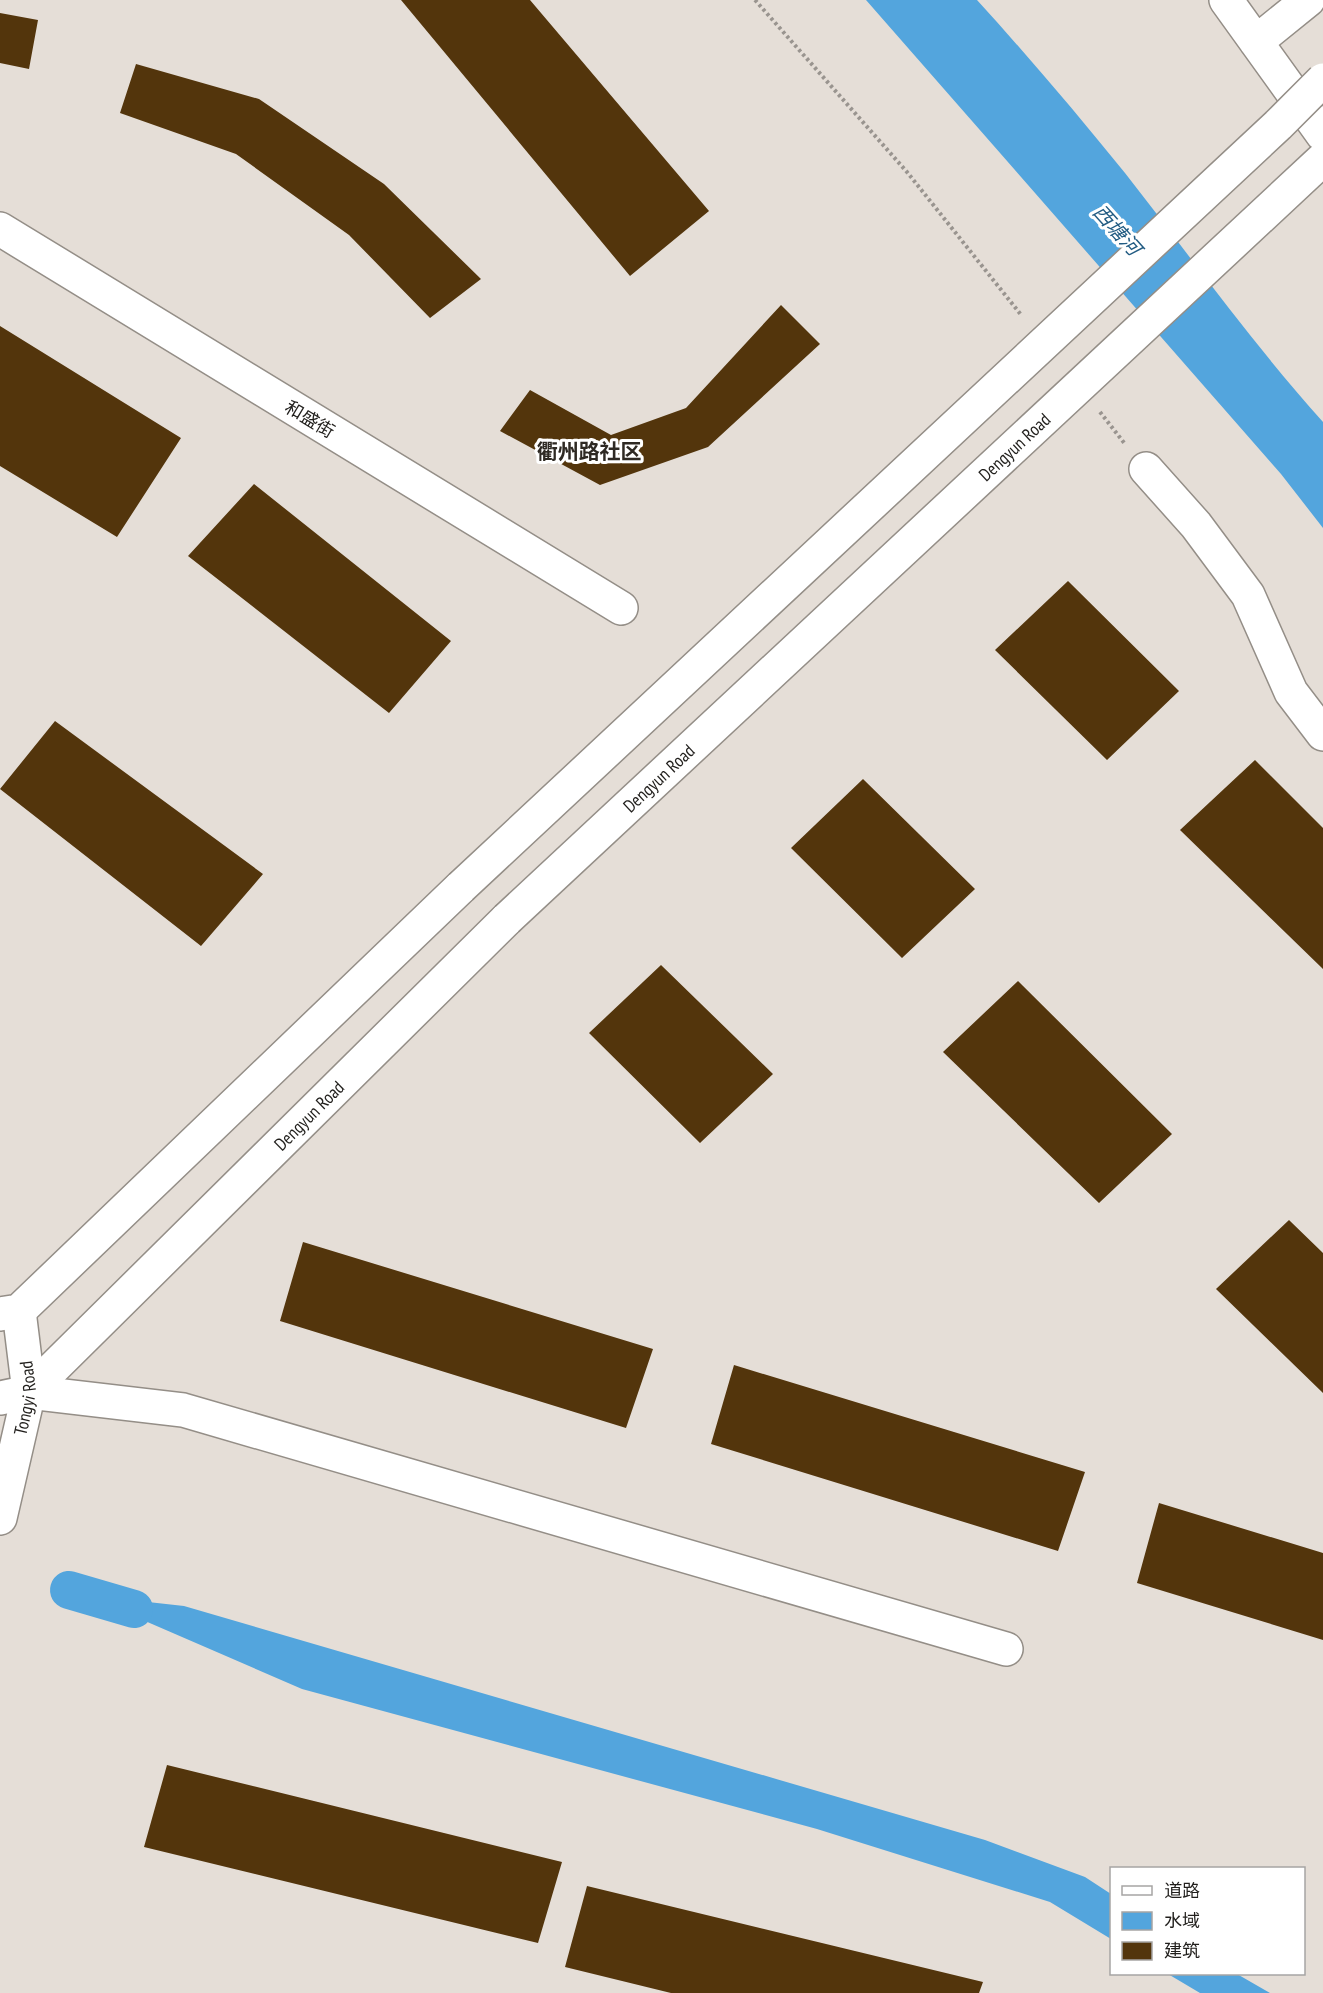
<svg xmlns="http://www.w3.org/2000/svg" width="1323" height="1993" viewBox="0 0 1323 1993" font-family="'PT Sans Narrow','Noto Sans SC',sans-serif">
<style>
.water{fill:#53a5dd}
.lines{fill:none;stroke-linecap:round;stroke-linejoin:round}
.canal{stroke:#53a5dd;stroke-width:38}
.building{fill:#53350c}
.minor-casing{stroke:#948e87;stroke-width:36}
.major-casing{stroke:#948e87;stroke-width:36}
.path{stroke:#99948f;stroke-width:4;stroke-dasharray:3 3;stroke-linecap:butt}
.minor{stroke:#fff;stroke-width:33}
.major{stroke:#fff;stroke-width:33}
.major-bridge-casing{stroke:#948e87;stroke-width:36;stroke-linecap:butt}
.major-bridge{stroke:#fff;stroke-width:33}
.labels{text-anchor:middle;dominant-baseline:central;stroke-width:6;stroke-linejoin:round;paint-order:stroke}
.street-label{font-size:18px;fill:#211f1c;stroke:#fff}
.water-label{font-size:20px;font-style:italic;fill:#225c83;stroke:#fff}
.quarter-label{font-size:21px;font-weight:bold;fill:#2e2923;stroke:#fff}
</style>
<rect width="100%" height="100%" fill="#e5ded7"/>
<path class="water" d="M 866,0 L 977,0 C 1028,56 1077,114 1125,173 C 1190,256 1252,343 1323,422 L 1323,528 L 1281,474 Z
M 85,1595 L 184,1606 L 985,1840 L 1085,1877 L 1111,1894 L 1111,1939 L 1050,1902 L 817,1829 L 302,1689 Z
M 1168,1974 L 1237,1974 L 1270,1993 L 1200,1993 Z"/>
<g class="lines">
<path class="canal" d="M 69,1590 L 134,1609"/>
</g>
<path class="building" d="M 401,0 L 530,0 L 709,211 L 630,276 Z
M 0,13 L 38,20 L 29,69 L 0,63 Z
M 136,64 L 259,99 L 384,184 L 481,279 L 430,318 L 349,235 L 236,154 L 120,113 Z
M 781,305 L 820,344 L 708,447 L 600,485 L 500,431 L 530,390 L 611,435 L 686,408 Z
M 0,326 L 181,438 L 117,537 L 0,466 Z
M 254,484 L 451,641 L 389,713 L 188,556 Z
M 1068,581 L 1179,691 L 1107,760 L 995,650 Z
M 55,721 L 263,874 L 201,946 L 0,789 Z
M 1255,760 L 1323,828 L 1323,969 L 1180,830 Z
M 863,779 L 975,889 L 902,958 L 791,848 Z
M 661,965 L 773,1074 L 700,1143 L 589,1033 Z
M 1018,981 L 1172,1134 L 1099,1203 L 943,1052 Z
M 1289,1220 L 1323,1253 L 1323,1393 L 1216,1289 Z
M 303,1242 L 653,1349 L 626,1428 L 280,1321 Z
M 734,1365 L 1085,1472 L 1058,1551 L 711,1444 Z
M 1159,1503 L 1323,1553 L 1323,1640 L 1137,1583 Z
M 167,1765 L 562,1862 L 538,1943 L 144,1847 Z
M 587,1886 L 983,1982 L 979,1993 L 671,1993 L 565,1967 Z"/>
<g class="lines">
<g class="minor-casing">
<path id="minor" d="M 1226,0 L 1323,135
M 1256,42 L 1308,0
M 0,229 L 621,608
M 1146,469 L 1196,525 L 1248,595 L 1291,692 L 1323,734
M 29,1392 L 183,1410 L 1006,1649"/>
</g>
<g class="major-casing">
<g id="major">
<path d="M 0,1314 L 19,1311 L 461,887"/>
<path id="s1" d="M 0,1398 L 29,1392 L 507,919"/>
<path id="s2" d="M 0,1518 L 29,1392 L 19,1311"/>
</g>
</g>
<path class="path" d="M 755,0 L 907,172 L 1022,316
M 1100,412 L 1125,444"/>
<use href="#minor" class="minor"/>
<use href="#major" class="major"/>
<g class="major-bridge-casing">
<g id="major-bridge">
<path d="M 461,887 L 1278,125 L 1323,80"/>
<path id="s3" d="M 507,919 L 1323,159"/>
</g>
</g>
<use href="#major-bridge" class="major-bridge"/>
</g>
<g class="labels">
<g class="street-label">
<text transform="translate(310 419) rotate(31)">和盛街</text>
<text stroke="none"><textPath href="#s3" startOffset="693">Dengyun Road</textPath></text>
<text stroke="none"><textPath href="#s3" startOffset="207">Dengyun Road</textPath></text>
<text stroke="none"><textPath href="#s1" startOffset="423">Dengyun Road</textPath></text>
<text stroke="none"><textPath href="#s2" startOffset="123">Tongyi Road</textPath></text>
</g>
<g class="water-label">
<text transform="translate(1117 230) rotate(48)">西塘河</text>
</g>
<g class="quarter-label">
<text x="589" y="451">衢州路社区</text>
</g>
</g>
<rect x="1110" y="1867" width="195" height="108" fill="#ffffff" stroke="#a6a5a4" stroke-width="1.5"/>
<rect x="1122" y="1886" width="30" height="9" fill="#ffffff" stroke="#a6a5a4" stroke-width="1.5"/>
<text x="1164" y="1897" font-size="18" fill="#211f1c">道路</text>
<rect x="1122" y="1912" width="30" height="18" fill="#53a5dd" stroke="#a6a5a4" stroke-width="1.5"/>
<text x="1164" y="1927" font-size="18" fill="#211f1c">水域</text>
<rect x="1122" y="1942" width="30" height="18" fill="#53350c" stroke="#a6a5a4" stroke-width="1.5"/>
<text x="1164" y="1957" font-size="18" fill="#211f1c">建筑</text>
</svg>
